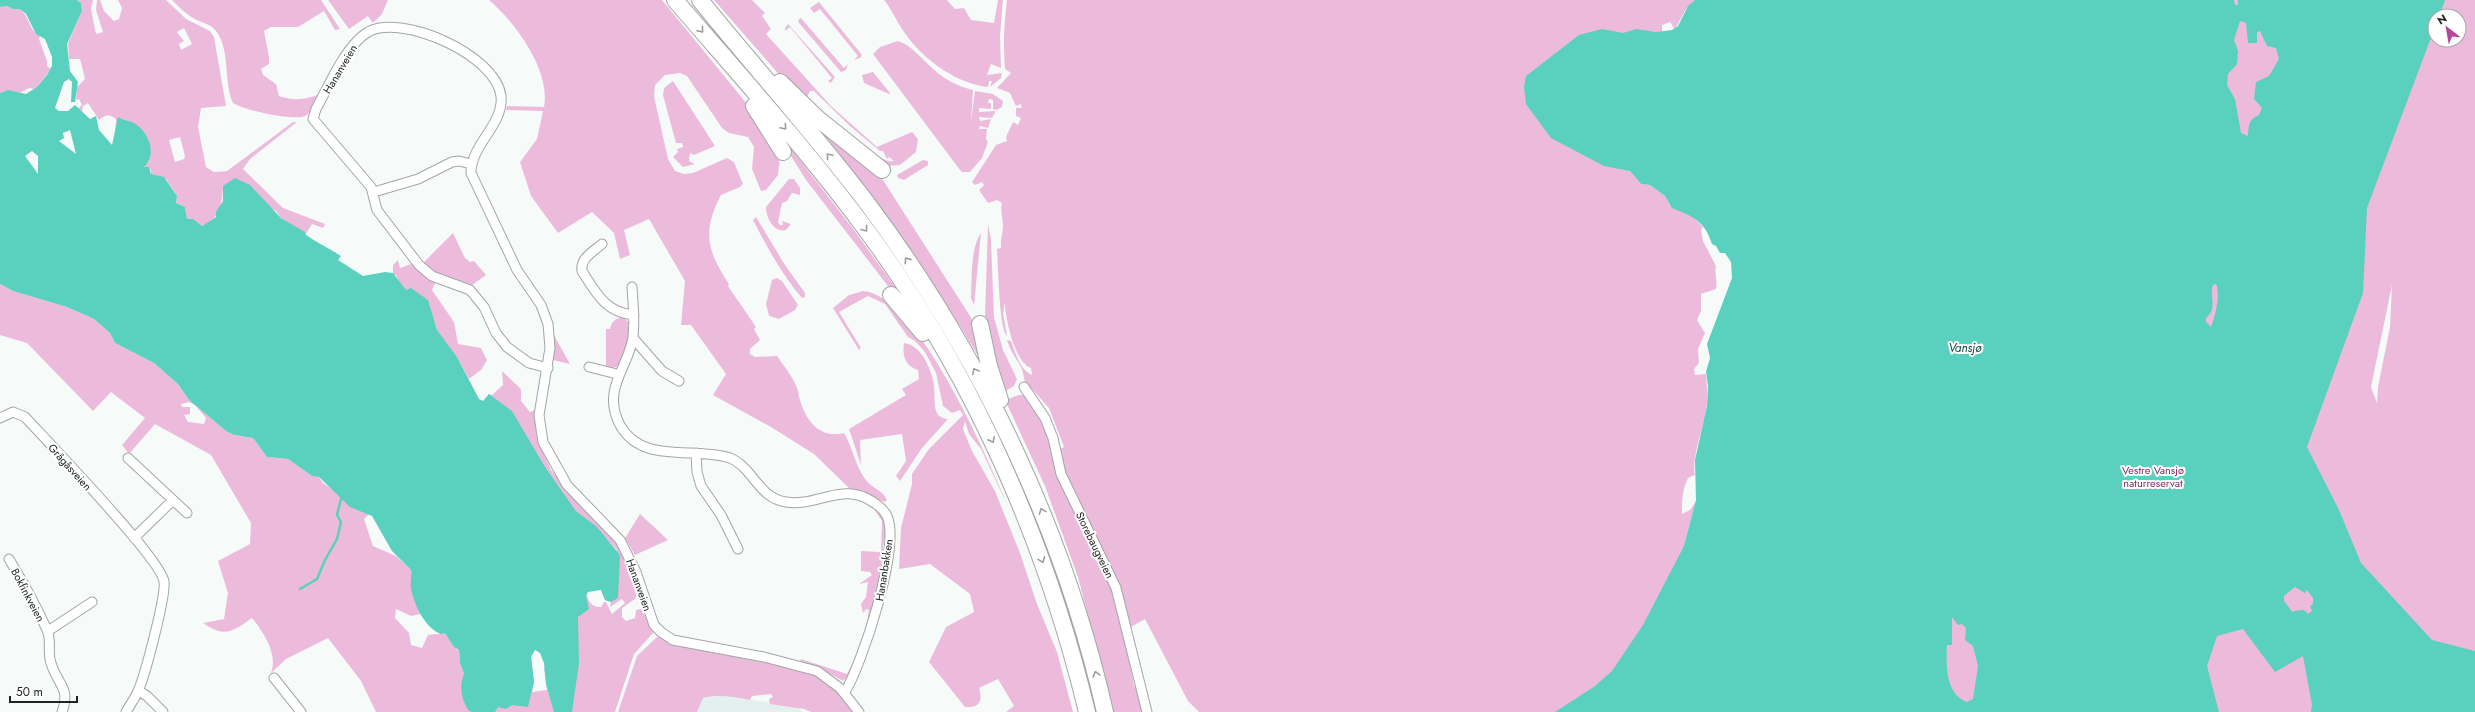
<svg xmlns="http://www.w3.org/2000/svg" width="2475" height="712" viewBox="0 0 2475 712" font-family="Jost,sans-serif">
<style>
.built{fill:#e3f1ee}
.green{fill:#ecbbdb;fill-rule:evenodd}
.water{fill:#5ad0be;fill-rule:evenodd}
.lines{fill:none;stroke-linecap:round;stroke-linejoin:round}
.stream{stroke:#5ad0be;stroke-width:2.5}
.minor-casing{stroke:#a1a6a5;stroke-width:11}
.motorway-casing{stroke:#a1a6a5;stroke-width:18}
.minor{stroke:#fff;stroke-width:9}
.motorway{stroke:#fff;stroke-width:16}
.oneway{stroke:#9b9c9c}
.labels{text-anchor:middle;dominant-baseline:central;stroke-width:4;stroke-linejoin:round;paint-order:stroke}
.street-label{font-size:11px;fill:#212323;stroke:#fff}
.park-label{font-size:11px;fill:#7d2869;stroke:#fff}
.water-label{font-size:12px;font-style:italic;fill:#073f38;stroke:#fff}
</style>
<rect width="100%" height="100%" fill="#f6fbfa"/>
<path class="built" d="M 711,696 L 732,696 L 799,708 L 803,712 L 697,712 L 703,698 Z"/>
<path class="green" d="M 77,0 L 93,0 L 91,9 L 96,34 L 103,32 L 96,10 L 97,0 L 100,0 L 104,11 L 114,21 L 119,19 L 122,8 L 118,0 L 166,0 L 186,19 L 210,31 L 214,37 L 226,106 L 201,108 L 198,127 L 206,167 L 214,172 L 227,171 L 293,122 L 297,122 L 250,159 L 243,169 L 283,208 L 325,224 L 323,228 L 312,224 L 306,234 L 281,218 L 276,211 L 227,184 L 223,187 C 222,204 221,217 202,226 L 187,219 L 185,207 L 176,203 L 177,196 L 166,179 L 151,174 L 151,170 L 144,167 L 149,161 L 115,137 L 116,119 C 108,114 107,114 99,120 L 88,103 L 83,106 L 82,112 L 78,109 L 82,105 L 79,99 L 76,100 L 77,87 L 85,79 L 80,59 L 69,59 L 68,43 L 82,11 L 81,3 ZM 184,28 L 192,44 L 181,50 L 179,44 L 184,41 L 177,32 ZM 180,137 L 185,156 L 184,159 L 175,162 L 169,140 Z
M 172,0 L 321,0 L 340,29 L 335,30 L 324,11 L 298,27 L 271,27 L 264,31 L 269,57 L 269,64 L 261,69 L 263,75 L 276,84 L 279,96 C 292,101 309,100 321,93 C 317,99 312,113 305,116 C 294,121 243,110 233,103 C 223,81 231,51 216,31 C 210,23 201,23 193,18 C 185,13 178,6 172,0 Z
M 328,0 L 388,0 L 382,14 L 374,22 L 372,22 L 368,16 L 349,29 Z
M 489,0 L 662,0 L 752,110 L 780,156 L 778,175 L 766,190 L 761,191 L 752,169 L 754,147 L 748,137 L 729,133 L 722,128 L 687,76 L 680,73 L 665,75 L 655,85 L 654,96 L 668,159 L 675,171 L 684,174 L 693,173 L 727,158 L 734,162 L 743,184 L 740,187 L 721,195 C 702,231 707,251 729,284 L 728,286 L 756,327 L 754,329 L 760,340 L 750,349 L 750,354 L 755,357 L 777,356 C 784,366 793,377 797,388 C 799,392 798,396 800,400 C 806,422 821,439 844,433 C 853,448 855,465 865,479 C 870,487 884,491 887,500 L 885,502 L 851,490 L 814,454 L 771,427 L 713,395 L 726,374 L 691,325 L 681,325 L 685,281 L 649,219 L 624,230 L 630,255 L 620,259 L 614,233 L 592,212 L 558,233 L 531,196 L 520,162 L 537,139 L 543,111 L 506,110 L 507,106 L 544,107 C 551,71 515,22 489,0 Z
M 714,0 L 752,0 L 765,13 L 762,16 L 771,29 L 766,34 L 831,106 L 877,147 L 912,132 L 918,139 L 916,152 L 900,165 L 885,166 L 783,79 ZM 810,91 L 814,91 L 850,126 L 880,151 L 883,151 L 887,159 L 889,157 L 894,161 C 878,166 822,109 807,97 Z
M 884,0 L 947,0 L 955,9 L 964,8 L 971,20 L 994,23 L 998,0 L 1003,0 L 1000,36 L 1001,68 L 991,64 L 987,75 L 1002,73 L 1001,78 L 990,87 L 992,81 L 989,81 L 988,87 C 958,84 925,61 907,36 C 898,25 893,11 884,0 Z
M 1007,0 L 1695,0 L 1686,9 L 1675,29 L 1670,22 L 1662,25 L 1662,32 L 1666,35 L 1631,172 L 1641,184 L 1650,185 L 1665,196 L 1670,205 L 1692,216 L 1703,227 L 1701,230 L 1703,241 L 1716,266 C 1714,275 1718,280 1716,289 L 1701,294 L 1701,311 L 1697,320 L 1705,333 L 1698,349 L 1699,363 L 1694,369 L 1695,375 L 1706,374 C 1707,386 1708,398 1706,411 C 1703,429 1691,459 1695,475 L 1688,478 C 1682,491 1682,500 1682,514 L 1690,510 L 1696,501 L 1685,543 L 1694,554 L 1593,712 L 1199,712 L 1188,701 L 1145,619 L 1129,628 L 1119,584 L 1062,471 L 1060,449 L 1064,447 L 1049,408 L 1032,389 L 1028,389 C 1023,382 1025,375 1021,367 C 1016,358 1010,351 1007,340 L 1011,341 C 1015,352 1020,370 1032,375 L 1031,368 C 1015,363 1005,318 1005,302 L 1003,313 L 1007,336 C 999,331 998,263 997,249 L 1001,248 C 1000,240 1003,233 1003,226 C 1003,217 1000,212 1002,203 L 997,200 L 988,203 L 979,190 L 984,185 L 982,182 L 975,185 L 972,182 L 996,145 L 1007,141 L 1006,137 L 1013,122 L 1018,125 L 1021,118 L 1016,116 L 1016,108 L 1022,108 L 1021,104 L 1016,106 L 1010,93 L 997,88 L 1011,73 L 1005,69 C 1003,45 1004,24 1007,0 Z
M 2014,0 L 2475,0 L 2475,712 L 1861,712 ZM 2435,16 L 2459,16 L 2459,40 L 2435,40 ZM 2392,285 L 2390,327 L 2378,387 L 2377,403 L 2371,387 Z
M 819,2 L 862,55 L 860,58 L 854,60 L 858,56 L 820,9 L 814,13 L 810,8 Z
M 7,6 L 13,9 L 20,9 C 29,16 30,32 40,36 L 39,39 L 47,61 L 47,66 L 51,69 L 37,87 L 34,89 L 29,88 L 20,93 L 11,91 L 0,93 L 0,7 Z
M 801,18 L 844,68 L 848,64 L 846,70 L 841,72 L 799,23 L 798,20 Z
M 788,24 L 835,77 L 831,83 L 828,81 L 832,78 L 790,27 L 785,31 L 785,28 Z
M 898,41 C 912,46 919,56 930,66 C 942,78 956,86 973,90 L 971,121 L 975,91 L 993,94 L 1003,101 L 1002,107 L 996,110 L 993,109 L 993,100 L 989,99 L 988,103 L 991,103 L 991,109 L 979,108 L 979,112 L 996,111 L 992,118 L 979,117 L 980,121 L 991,119 L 988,128 L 980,126 L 979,129 L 987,129 L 986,139 L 988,142 L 982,158 L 970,172 L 962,172 L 960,170 L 873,54 L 880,47 Z
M 736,54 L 875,224 L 959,354 L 1020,476 L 1064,590 L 1098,712 L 1094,712 L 977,396 L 732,57 Z
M 873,72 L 890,93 L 889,94 L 864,83 L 862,75 Z
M 673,81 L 715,146 L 694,155 L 690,153 L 689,161 L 695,164 L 683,167 L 673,157 L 678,152 L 677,149 L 683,147 L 682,143 L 676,143 L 663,95 L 664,88 Z
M 812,120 L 883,180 L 970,316 L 975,326 L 980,359 C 930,275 875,196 812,120 Z
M 792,150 L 854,230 L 898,291 L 891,290 L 806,180 L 788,151 Z
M 923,160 L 928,161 L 928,165 L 904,180 L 898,178 L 897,175 Z
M 789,179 L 794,179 L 800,188 L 800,195 L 792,193 L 787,201 L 782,203 L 778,222 L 780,225 L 783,225 L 782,221 L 791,224 L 786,230 C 774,233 766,218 766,207 Z
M 756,217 L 785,265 L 805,293 L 805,297 L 802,298 C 782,275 767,247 753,220 Z
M 988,224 L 991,240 L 994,317 L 1003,350 L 1017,379 L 1014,386 L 1002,393 L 985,316 Z
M 453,233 L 465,258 L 470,262 L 474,261 L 486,275 L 472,285 L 455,279 L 438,276 L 422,264 Z
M 981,233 L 974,305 L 971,298 C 972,280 970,249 981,233 Z
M 398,260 L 400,268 L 411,264 L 436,281 L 432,290 L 454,322 L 458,344 L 481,348 L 487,360 L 481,370 L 469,379 L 457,357 L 440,338 L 432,315 L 400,285 L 396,275 L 367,277 L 368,275 L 393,273 L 393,265 Z
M 777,278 L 782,281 L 798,305 L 795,310 L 779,319 L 769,316 L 766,304 L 772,280 Z
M 0,284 L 13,291 L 67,307 L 94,319 L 110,333 L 115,343 L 154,363 L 178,384 L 189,400 L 226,431 L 234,435 L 253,438 L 267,457 L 288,459 L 312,476 L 318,476 L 323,483 L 369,514 L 364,519 L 373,546 L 396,556 L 411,570 L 414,598 L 421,614 L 411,616 L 396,609 L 395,618 L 409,633 L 411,645 L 422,648 L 428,635 L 445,633 L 456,649 L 459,650 L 460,663 L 464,674 L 531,656 L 534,682 L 532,692 L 547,690 L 544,668 L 578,645 L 578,636 L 570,630 L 587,594 C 588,602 593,608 601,607 L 604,602 L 606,602 L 612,614 L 625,603 L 622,599 L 610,607 L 611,602 L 605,600 L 601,590 L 617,550 L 591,523 L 576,511 L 488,394 L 492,395 L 503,385 L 502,371 L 521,389 L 521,401 L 530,412 L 535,410 L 537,439 L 551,470 L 567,491 L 617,543 L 625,556 L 639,591 L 635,599 L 622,608 L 622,617 L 626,621 L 635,618 L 636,610 L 641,609 L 654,632 L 634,654 L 615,712 L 376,712 L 361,681 L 328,638 L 286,659 L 271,673 C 278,654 264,633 252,618 C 232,632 225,638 203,623 L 224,619 L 228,593 L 218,561 L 250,544 L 251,523 L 211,455 L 155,424 L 129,454 L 122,445 L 145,418 L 111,392 L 93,411 L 27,343 L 0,335 ZM 189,402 L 195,405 L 206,418 L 204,424 L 188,422 L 184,415 L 190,414 L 190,407 L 182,407 L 181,404 Z
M 863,291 C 918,294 990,463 1010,511 L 981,449 L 969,434 L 965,421 L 963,429 L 972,451 L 995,491 L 1020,553 L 1037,604 L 1057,652 L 1073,712 L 1006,712 L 1014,706 L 998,679 L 979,688 C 983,701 980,708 965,707 L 929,662 L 946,627 L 974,612 L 970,594 L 930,564 L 899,569 L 901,528 L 912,484 L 912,474 L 929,449 L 963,415 L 960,410 L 952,413 L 943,406 L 936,373 L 925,352 L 915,341 L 908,337 L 885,304 L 868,296 L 839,312 L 861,348 L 859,350 L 833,308 L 849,295 Z
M 622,317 L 630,323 L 628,343 L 618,366 L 613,368 L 606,367 L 606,329 L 610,329 C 611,322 615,319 622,317 Z
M 553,336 L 555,337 L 570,364 L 553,360 Z
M 904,343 C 922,345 932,371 934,386 C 936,397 930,418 948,419 L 922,448 L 900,481 L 896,476 L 906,461 L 902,434 L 860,440 L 861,465 L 849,429 L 906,395 L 902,389 L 919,379 L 918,370 C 905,366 902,356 904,343 Z
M 1019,395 L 1024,395 L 1033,402 L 1038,409 L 1052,449 L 1056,471 L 1111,584 L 1119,607 L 1134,686 L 1137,689 L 1143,712 L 1113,712 L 1078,577 L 1045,486 L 1005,400 Z
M 876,507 L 885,519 L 885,533 L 878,586 L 865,633 L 869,610 L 866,609 L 863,613 L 861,604 L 866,597 L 868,582 L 859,584 L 872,575 L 870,572 L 861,571 L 861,551 L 881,552 L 882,521 L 874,509 Z
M 640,514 L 668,540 L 635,555 L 625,538 Z
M 658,636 L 672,644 L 802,670 C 825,679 839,692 853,712 L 811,712 L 804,709 L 770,704 L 769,699 L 773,697 L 771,694 L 752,696 L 750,700 C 735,697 718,694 703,698 L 697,712 L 618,712 L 637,656 Z
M 856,657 L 849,674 L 843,681 L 822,669 L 800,661 L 801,659 L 807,661 L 847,674 Z"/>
<path class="water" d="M 0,0 L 77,0 L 81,3 L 82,11 L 67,44 L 70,71 L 78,82 L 75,102 L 71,102 L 72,82 L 69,79 L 64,82 L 55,108 L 59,111 L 68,111 L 75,105 L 90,119 L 96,116 L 99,130 L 112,145 L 118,117 C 123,121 131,120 137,125 C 151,136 156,156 144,167 L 149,167 L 151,174 L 164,177 L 177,196 L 176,203 L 185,207 L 187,219 L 193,219 L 202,226 L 216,217 L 216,212 L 223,201 L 223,186 L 235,178 L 250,185 L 281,218 L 305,232 L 306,235 C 317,243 329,248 341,256 L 338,260 L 363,276 L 385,272 L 393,273 L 406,290 L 411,288 L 428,300 L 437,330 L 457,357 L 479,399 L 483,401 L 489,394 L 512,411 L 545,467 L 576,511 L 597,527 L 620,555 L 618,598 L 611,602 L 605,600 L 601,590 L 588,592 L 586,596 L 589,609 L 578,617 L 579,663 L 572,712 L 554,712 L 546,684 L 544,663 L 540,653 L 535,650 L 531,657 L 534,682 L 528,707 L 512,705 L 506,709 L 498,707 L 495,712 L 472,712 L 468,710 C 461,698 459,686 464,674 L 460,663 L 459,650 L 454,647 L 445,633 L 441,634 C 425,628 414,605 411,588 C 410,582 412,576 411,570 L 392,551 L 372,516 L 350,507 L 319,477 L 312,476 L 288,459 L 267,457 L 253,438 L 234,435 L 226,431 L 189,400 L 178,384 L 154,363 L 115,343 L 110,333 L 94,319 L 67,307 L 13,291 L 0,284 L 0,93 L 8,90 L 26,94 L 37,87 L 47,75 L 52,66 L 52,57 L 45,39 L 36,34 L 26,14 L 20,9 L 13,9 L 7,6 L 0,7 ZM 70,130 L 76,154 L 59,141 L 64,138 L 63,133 ZM 32,151 L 38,156 L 38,174 L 25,156 Z
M 1695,0 L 2234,0 L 2235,5 L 2238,5 L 2238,0 L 2445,0 L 2439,16 L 2435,16 L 2435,27 L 2367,208 L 2363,293 L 2307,447 L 2339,510 L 2361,563 L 2432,640 L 2475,651 L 2475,712 L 2311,712 L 2312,705 L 2303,656 L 2275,672 L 2243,629 L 2217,636 L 2207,666 L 2219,712 L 1555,712 L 1595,686 L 1612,671 L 1643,625 L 1684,546 L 1696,500 L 1695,460 L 1707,406 L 1708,386 L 1706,372 L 1710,358 L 1707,344 L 1732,278 L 1731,262 L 1725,253 L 1720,253 L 1716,246 L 1712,244 C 1705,221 1692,216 1672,208 L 1665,196 L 1650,185 L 1641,184 L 1630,171 L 1604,166 L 1551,138 L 1526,104 L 1524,87 L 1526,76 L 1579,35 L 1602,29 L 1623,33 L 1636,29 L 1656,32 L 1672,30 L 1678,26 L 1688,6 ZM 2240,21 L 2246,23 L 2248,43 L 2257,43 L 2257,32 L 2260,31 L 2267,46 L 2276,48 L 2279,59 L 2269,76 L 2256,82 L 2254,99 L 2262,108 L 2259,115 C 2248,120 2249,125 2248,136 L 2241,133 L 2235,99 L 2227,85 L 2228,74 L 2237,64 L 2238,51 L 2234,40 ZM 2216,284 C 2221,295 2215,316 2211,327 L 2206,322 L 2206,318 C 2218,309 2209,297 2213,285 ZM 2295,587 L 2305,593 L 2307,590 L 2313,598 L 2313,604 L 2310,606 L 2312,611 L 2308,614 L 2304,610 C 2287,610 2297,617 2284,601 L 2284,596 ZM 1952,617 L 1958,625 L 1962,624 L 1966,628 L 1965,640 L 1973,646 L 1978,666 L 1973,699 L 1967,702 C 1945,694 1946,664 1947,645 L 1952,645 Z"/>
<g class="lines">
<path class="stream" d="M 300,589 L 317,579 L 325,560 L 337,539 L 341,522 L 337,515 L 341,499"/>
<g class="minor-casing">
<path id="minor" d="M 374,192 L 418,179 L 452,162 L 459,161 L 471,164
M 602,244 C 593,252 580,258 582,271 C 596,293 606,313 634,315
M 632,287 C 633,303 635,320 633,337 C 629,367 601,389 620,425 C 642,465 694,446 730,458 C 753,467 758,498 786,502 C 814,507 838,485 866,498 C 874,502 883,508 887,516 C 901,547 862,664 845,692
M 633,338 L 662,371 L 679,381
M 589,367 L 617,374
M 548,368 L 529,363 L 507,347 L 496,333 L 484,307 L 470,290 L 432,276 L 419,265 L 377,210 L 371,187 L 313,119 L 316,109 C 329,86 345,46 368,32 C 402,13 496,55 501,96 C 504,125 471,144 471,173 L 517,270 L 541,305 L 548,324 L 550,348 L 539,415 L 543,442 L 567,485 L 620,540 L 636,572 L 654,625 L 661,632 L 673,640 L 764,657 L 817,671 L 840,688 L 859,712
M 1024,387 L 1045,418 L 1053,438 L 1061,474 L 1116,588 L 1147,712
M 0,418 L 13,412 L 25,417 C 47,441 163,561 164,582 C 166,596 145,676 138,691 C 135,698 130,705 126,712
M 696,453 L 697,472 L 701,486 L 721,515 L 738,549
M 128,458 L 173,500
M 134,538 L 173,500 L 187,513
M 9,559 C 23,582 36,605 47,630 C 52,640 47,653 51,663 C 57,684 71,688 62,712
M 48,631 L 92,602
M 274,678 L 301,712
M 139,691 L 147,696 L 163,712"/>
</g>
<g class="motorway-casing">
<path id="motorway" d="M 675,0 C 741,77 810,153 870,235 C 974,377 1046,542 1087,712
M 700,0 C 755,68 814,133 867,203 C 980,354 1063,528 1105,712
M 780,82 L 817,118 L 882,170
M 754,106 L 783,152
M 891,295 L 923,333
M 980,324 L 989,366 L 1000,400"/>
</g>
<use href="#minor" class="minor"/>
<use href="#motorway" class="motorway"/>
</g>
<defs><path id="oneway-chevron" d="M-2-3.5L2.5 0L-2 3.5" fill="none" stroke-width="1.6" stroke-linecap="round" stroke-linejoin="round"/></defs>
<g class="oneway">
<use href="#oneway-chevron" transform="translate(701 30) rotate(50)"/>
<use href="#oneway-chevron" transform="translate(784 127) rotate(50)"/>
<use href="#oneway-chevron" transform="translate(829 156) rotate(-130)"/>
<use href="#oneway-chevron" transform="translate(865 229) rotate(52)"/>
<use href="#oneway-chevron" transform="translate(907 260) rotate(-125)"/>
<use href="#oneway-chevron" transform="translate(975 371) rotate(-119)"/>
<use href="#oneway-chevron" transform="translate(992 440) rotate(64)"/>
<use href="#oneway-chevron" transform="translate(1042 511) rotate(-111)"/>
<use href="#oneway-chevron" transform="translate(1042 560) rotate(69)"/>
<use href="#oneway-chevron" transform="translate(1096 674) rotate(-106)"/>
</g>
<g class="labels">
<g class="street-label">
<text transform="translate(340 69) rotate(-59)">Hananveien</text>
<text transform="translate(70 467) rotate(48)">Grågåsveien</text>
<text transform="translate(1095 545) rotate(64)">Storebaugveien</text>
<text transform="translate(884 570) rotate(-81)">Hananbakken</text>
<text transform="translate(639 585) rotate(70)">Hananveien</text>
<text transform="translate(28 595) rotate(62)">Bokfinkveien</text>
</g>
<g class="park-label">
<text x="2153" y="470">Vestre Vansjø<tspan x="2153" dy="13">naturreservat</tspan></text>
</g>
<g class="water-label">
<text x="1965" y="348">Vansjø</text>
</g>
</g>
<g transform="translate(2447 28) rotate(329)"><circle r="19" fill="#ffffff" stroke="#a6a7a7"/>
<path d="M0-3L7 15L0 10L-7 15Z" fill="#b9449c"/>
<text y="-6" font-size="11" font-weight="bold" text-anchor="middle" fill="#212323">N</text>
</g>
<path d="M10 696v6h67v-6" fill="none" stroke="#212323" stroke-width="2"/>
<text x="16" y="696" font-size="12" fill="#212323" stroke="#ffffff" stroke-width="3" paint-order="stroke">50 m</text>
</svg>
